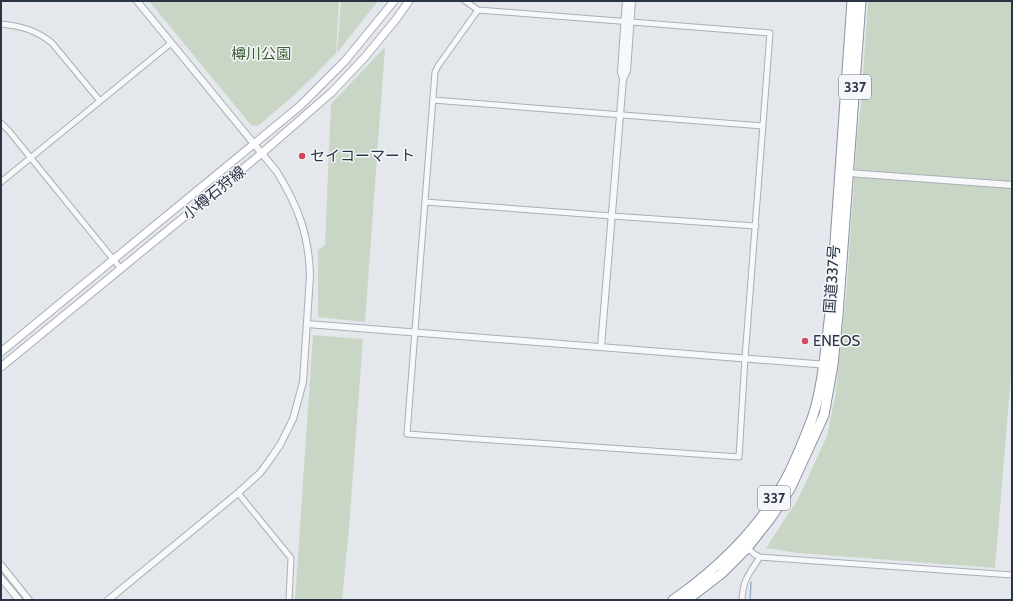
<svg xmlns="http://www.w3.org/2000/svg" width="1013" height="601" viewBox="0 0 1013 601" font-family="Cabin,'Noto Sans JP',sans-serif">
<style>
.green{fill:#c9d6c5}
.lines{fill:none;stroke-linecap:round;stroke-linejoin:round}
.stream{stroke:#9fb4cc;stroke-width:1.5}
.minor-casing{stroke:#a9aeb7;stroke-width:7}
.tertiary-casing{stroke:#a9aeb7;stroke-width:8}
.secondary-casing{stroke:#a9aeb7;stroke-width:9}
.trunk-casing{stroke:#8b94a3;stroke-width:11}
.minor{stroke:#f7f8fa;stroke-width:5}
.tertiary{stroke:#f7f8fa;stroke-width:6}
.secondary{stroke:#fff;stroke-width:7}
.trunk{stroke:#fff;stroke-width:9}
.poi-dot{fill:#d1495b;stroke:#f4f6f9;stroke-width:1.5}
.labels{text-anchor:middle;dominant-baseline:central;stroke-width:3;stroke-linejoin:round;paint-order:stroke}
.shield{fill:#f4f6f9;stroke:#676e7b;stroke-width:1}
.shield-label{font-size:14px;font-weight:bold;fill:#2b3445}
.park-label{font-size:15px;fill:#3f6138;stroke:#f4f6f9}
.poi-label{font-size:15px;fill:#2b3445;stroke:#f4f6f9;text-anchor:start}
.street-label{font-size:15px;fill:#2b3445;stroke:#f4f6f9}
</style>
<rect width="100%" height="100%" fill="#e4e7ec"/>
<path class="green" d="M 149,1 L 339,1 L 336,53 L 315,75 L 292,97 L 258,126 L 251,125 Z
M 341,1 L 378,1 L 337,53 Z
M 868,1 L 1012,1 L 1012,363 L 995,568 L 798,553 L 766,548 L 798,499 L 827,436 L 835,397 L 846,298 L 857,138 L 861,105 Z
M 385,47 L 365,322 L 318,317 L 318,250 L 325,245 L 331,104 Z
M 313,335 L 363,339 L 349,528 L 342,600 L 295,600 Z"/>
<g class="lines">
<path class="stream" d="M 750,600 L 751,582"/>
<g class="minor-casing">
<path id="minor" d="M 465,1 L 478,10 L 770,33 L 745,358 L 739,457 L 407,434 L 435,72 L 438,66 L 478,10
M 1,24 C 21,26 36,30 52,43 L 100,101
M 433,100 L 763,126
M 1,123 L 9,131 L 121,269
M 1,182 L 171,43
M 425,202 L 612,216 L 756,226
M 238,493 L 291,558 L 289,600
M 746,546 L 754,554 L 760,557 L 1012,575
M 742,600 C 743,579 749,574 760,557"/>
</g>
<g class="tertiary-casing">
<path id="tertiary" d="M 623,79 L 621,72 L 626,1
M 848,173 L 1012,185
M 307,324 L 828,365
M 601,347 L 623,79 L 627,71 L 632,1
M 1,565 L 29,600
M 1,578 L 19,600
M 108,600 L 238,493 L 260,473 L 269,461 L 280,445 L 293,419 L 303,382 L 310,276 C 309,235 298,206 277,172 L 137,1"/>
</g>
<g class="secondary-casing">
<path id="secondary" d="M 1,352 L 300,106 L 345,61 L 394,1
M 1,367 L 262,153 L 332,92 L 365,57 L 397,18 L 409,1"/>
</g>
<g class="trunk-casing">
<path id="trunk" d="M 673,600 C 715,571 758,530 783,484 C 792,469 799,451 806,434 C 809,426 813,417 815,409 C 824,378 826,344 830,313 L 852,1
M 687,600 L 721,574 L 747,548 L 770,519 L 790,489 L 824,415 L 833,365 L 838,315 L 861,1"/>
</g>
<use href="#minor" class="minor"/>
<use href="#tertiary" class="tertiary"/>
<use href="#secondary" class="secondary"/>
<use href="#trunk" class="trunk"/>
</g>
<g class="poi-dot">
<circle cx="302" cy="156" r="4"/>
<circle cx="805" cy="341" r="4"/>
</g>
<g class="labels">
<g class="shield">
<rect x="839" y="75" width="32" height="24" rx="3"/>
<rect x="758" y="486" width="32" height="24" rx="3"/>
</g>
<g class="shield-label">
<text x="855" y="87">337</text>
<text x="774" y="498">337</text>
</g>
<g class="park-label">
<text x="261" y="54">樽川公園</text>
</g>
<g class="poi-label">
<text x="310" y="156">セイコーマート</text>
<text x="813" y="341">ENEOS</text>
</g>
<g class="street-label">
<text transform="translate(214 193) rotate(-39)">小樽石狩線</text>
<text transform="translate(832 279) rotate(-86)">国道337号</text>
</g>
</g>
<rect width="1013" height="601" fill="none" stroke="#2b3445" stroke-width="4"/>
</svg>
